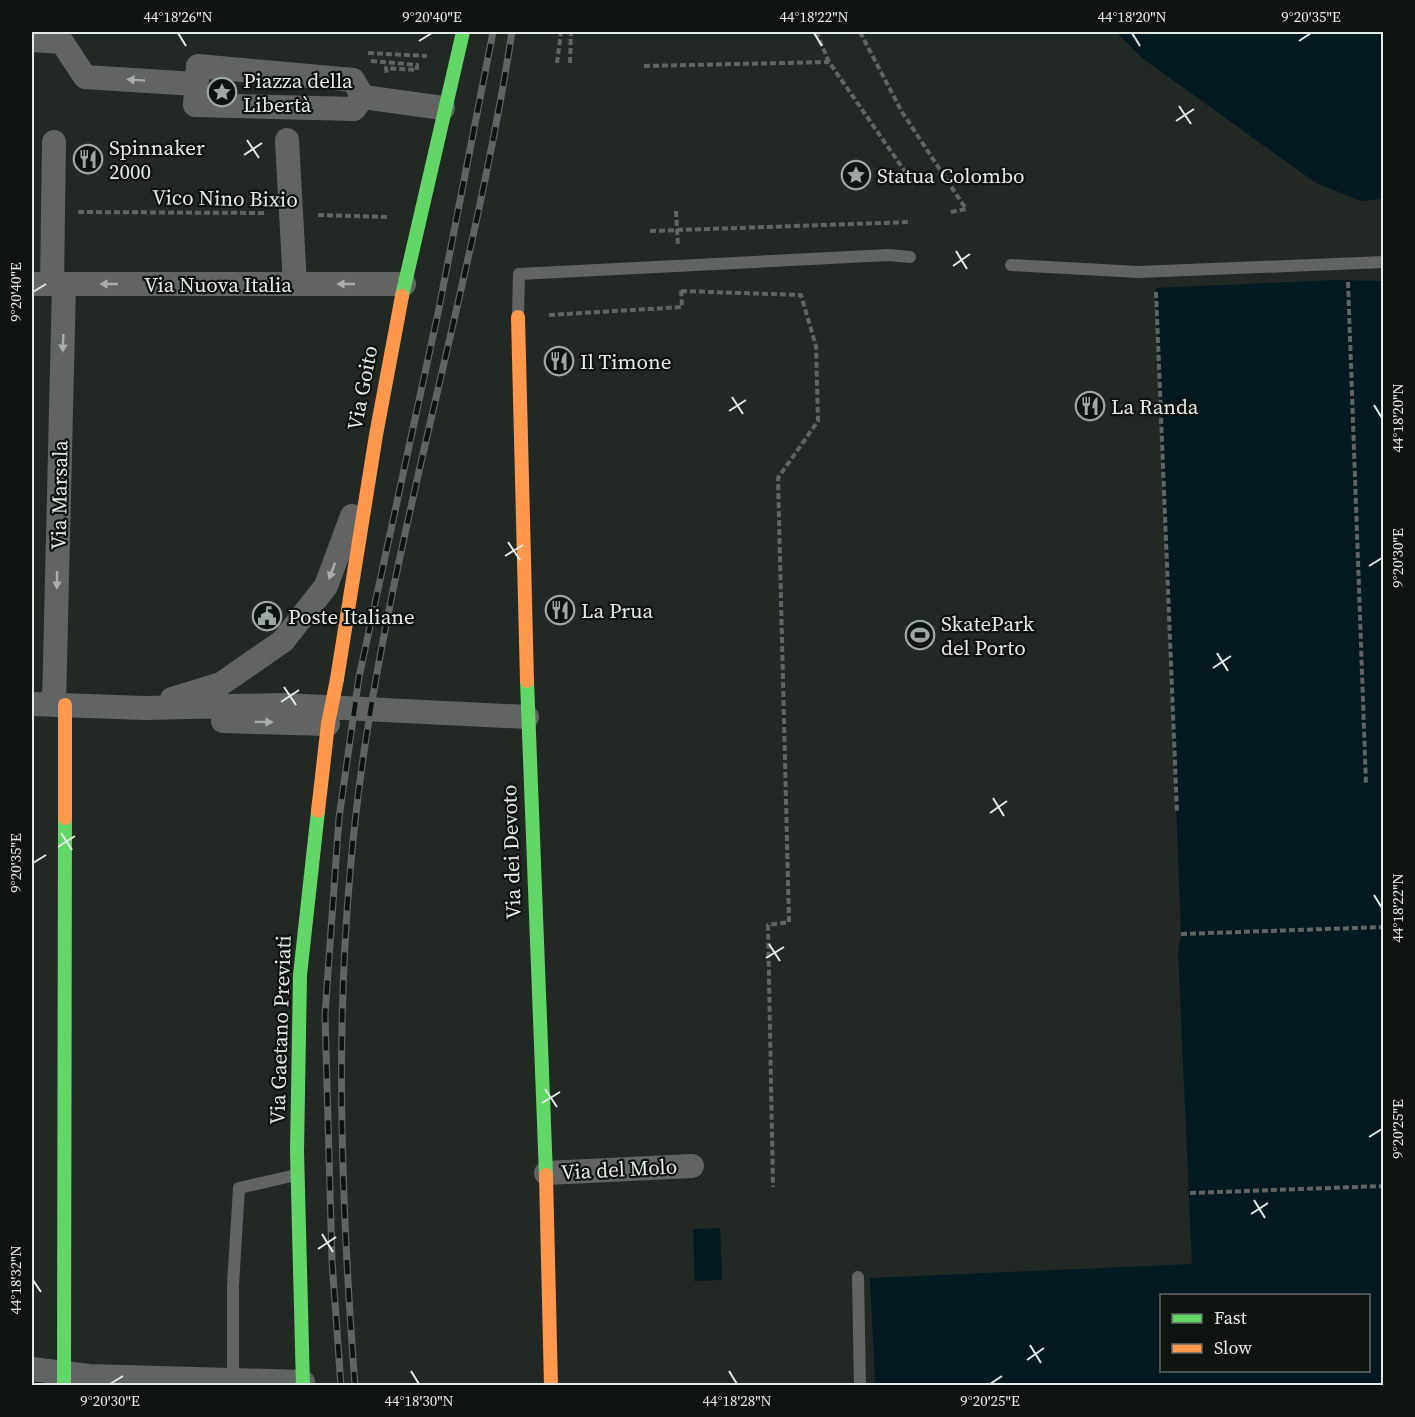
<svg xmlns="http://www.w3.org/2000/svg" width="1415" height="1417" viewBox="0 0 1415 1417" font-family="'Source Serif 4',serif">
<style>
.water{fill:#031920;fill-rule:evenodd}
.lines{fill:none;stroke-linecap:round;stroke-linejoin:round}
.path{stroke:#606462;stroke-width:4;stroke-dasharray:6 3;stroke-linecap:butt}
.lane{stroke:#626464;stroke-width:12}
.street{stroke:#626464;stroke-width:24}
.fast{stroke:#63d668;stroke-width:14}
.slow{stroke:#ff974d;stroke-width:14}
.rail-casing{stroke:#606462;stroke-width:7}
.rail{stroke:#0d130f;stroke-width:4.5;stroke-dasharray:14;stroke-linecap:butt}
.slow-bridge{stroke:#ff974d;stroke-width:14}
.oneway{fill:#a9aeac}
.ticks{fill:none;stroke:#e3ebe6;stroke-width:2}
.labels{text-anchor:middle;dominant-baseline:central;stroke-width:4.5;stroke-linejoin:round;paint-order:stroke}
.poi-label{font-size:21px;fill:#e3ebe6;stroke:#0d130f;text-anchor:start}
.street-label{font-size:21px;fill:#e3ebe6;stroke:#0d130f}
.neatline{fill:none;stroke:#e3ebe6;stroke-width:2}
.ticks-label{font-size:15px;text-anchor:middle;fill:#e3ebe6}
</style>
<rect width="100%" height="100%" fill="#222925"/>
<path class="water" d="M 1116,32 L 1383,32 L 1383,199 L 1361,201 L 1316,183 L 1142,58 Z
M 1335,280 L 1384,281 L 1383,1385 L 875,1385 L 870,1278 L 1192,1264 L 1178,953 L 1181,934 L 1156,288 ZM 1162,1296 L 1368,1296 L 1368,1370 L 1162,1370 Z
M 720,1228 L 722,1280 L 695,1281 L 693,1229 Z"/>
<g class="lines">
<path class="path" d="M 816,32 L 829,62 L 913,183
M 860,32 L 902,112 L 966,209 L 951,212
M 368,53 L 427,56
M 371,61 L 417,65 L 417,70 L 386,68 L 387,74
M 557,63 L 561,32
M 570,63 L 571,32
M 644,66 L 829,62
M 676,211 L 678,246
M 78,212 L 265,213
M 318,215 L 388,217
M 650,231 L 911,222
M 1348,282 L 1366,784
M 681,291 L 801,295 L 816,346 L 818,421 L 778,478 L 789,922 L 768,925 L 773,1187
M 1156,292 L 1177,813
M 549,315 L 682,307 L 681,289
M 1181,934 L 1384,927
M 1190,1193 L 1384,1186"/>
<path class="lane" d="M 1011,265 L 1138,272 L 1384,262
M 518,316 L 519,274 L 888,255 L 910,257
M 858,1277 L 860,1386
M 233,1380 L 233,1285 L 239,1188 L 296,1175"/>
<path class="street" d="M 32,40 L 62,42 L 85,77 L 195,84
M 198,66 L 353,80 L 363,97 L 354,109 L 195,105 Z
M 363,97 L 443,108
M 287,140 L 295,284
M 32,284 L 404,284
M 52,284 L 54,142
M 172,699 L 221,684 L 283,641 L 326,586 L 352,516
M 32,704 L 145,708 L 284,705 L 527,717
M 54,705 L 64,284
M 223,721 L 328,724
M 546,1173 L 692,1166
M 32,1369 L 89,1376 L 303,1382"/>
<path class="fast" d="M 402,296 L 463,32
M 527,681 L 546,1175
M 64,1386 L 65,818
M 303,1386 L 297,1151 L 300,975 L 318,811"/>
<path class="slow" d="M 518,317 L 527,681
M 337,679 L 376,435 L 402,296
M 318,811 L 328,724
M 65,818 L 65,705
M 546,1175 L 551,1386"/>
<g class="rail-casing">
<path id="rail" d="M 341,1386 L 332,1261 L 325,1015 L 339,818 L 359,677 L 438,313 L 493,32
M 355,1386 C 338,1160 332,950 368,726 C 405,493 476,265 512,32"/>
</g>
<use href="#rail" class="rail"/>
<path class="slow-bridge" d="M 328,724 L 337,679"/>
</g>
<defs><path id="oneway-solid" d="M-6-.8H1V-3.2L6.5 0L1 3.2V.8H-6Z" transform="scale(1.5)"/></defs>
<g class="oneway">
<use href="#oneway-solid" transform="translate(136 80) rotate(-176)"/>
<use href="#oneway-solid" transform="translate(109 284) rotate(180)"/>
<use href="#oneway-solid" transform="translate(346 284) rotate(180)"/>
<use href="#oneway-solid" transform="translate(63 343) rotate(92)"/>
<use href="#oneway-solid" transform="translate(332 571) rotate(110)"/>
<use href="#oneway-solid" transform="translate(57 580) rotate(91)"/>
<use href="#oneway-solid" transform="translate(264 722) rotate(1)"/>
</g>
<path class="ticks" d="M 178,33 L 186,46M 814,33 L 822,46M 1132,33 L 1140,46M 419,41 L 432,33M 1299,41 L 1311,33M 1179,106 L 1191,124M 1176,121 L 1194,109M 247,140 L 259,158M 244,155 L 262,143M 956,251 L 967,269M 953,266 L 970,254M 33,292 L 46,284M 732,397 L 743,414M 1374,405 L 1382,418M 729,411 L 746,400M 508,542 L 520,560M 505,556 L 523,545M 1369,566 L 1382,558M 1217,653 L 1228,671M 1213,668 L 1231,656M 284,687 L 296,705M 281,702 L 299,690M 993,798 L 1004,816M 990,813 L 1007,801M 61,833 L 72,850M 58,847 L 75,836M 33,863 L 46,855M 1374,895 L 1382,908M 769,944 L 780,961M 766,958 L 784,947M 545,1089 L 557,1107M 542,1103 L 560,1092M 1369,1137 L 1382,1129M 1254,1200 L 1265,1218M 1251,1214 L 1268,1203M 322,1234 L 333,1252M 318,1249 L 336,1237M 33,1280 L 41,1292M 1030,1345 L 1041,1363M 1027,1360 L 1044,1348M 411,1371 L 419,1384M 729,1371 L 737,1384M 110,1384 L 123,1376M 990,1384 L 1002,1376"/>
<defs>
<g id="sight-ring" transform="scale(1.5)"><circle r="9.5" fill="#0d130f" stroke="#9fa7a2" stroke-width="1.5"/><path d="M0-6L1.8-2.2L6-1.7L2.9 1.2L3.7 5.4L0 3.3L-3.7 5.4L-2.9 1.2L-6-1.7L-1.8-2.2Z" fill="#9fa7a2"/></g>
<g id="restaurant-ring" transform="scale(1.5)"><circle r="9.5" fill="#0d130f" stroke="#9fa7a2" stroke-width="1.5"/><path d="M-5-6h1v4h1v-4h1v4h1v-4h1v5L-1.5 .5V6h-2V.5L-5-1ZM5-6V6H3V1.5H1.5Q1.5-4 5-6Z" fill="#9fa7a2"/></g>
<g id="civic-ring" transform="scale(1.5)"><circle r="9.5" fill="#0d130f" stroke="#9fa7a2" stroke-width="1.5"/><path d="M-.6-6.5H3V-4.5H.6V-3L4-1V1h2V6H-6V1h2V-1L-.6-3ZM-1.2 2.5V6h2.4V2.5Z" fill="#9fa7a2"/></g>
<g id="stadium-ring" transform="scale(1.5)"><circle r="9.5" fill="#0d130f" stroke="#9fa7a2" stroke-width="1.5"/><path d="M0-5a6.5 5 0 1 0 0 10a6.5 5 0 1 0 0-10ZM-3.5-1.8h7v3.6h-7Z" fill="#9fa7a2"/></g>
</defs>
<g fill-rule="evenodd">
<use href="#sight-ring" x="222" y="92"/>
<use href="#restaurant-ring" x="88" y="159"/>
<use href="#sight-ring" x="856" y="175"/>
<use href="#restaurant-ring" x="559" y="361"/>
<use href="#restaurant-ring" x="1090" y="406"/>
<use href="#restaurant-ring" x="560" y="610"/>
<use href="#civic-ring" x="267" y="616"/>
<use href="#stadium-ring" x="920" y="635"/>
</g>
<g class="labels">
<g class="poi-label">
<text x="243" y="80">Piazza della<tspan x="243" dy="24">Libertà</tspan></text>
<text x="109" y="147">Spinnaker<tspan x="109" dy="24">2000</tspan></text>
<text x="877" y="175">Statua Colombo</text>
<text x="580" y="361">Il Timone</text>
<text x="1111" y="406">La Randa</text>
<text x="581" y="610">La Prua</text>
<text x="288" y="616">Poste Italiane</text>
<text x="941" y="623">SkatePark<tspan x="941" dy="24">del Porto</tspan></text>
</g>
<g class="street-label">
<text transform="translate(225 198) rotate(1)">Vico Nino Bixio</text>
<text x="218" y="284">Via Nuova Italia</text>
<text transform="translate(362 388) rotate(-79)">Via Goito</text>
<text transform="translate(59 495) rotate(-89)">Via Marsala</text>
<text transform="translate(511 852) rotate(-92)">Via dei Devoto</text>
<text transform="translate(280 1030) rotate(-88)">Via Gaetano Previati</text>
<text transform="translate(619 1169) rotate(-3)">Via del Molo</text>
</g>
</g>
<rect width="1415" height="1417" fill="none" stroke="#0d130f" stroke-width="66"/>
<rect x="1160" y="1294" width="210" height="78" fill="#0d130f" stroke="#636965" stroke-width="1.5"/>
<rect x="1172" y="1314" width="30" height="9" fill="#63d668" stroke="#636965" stroke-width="1.5"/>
<text x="1214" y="1324" font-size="18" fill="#e3ebe6">Fast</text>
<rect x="1172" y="1344" width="30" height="9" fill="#ff974d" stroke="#636965" stroke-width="1.5"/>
<text x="1214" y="1354" font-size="18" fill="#e3ebe6">Slow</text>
<rect x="33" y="33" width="1349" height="1351" class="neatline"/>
<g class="ticks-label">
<text x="178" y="22">44°18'26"N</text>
<text x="432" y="22">9°20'40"E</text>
<text x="814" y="22">44°18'22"N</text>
<text x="1132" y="22">44°18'20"N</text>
<text x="1311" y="22">9°20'35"E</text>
<text transform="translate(16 292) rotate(-90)" y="5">9°20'40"E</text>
<text transform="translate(1398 418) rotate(-90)" y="5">44°18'20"N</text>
<text transform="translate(1398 558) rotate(-90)" y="5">9°20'30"E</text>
<text transform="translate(16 863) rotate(-90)" y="5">9°20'35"E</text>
<text transform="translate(1398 908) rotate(-90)" y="5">44°18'22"N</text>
<text transform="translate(1398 1129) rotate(-90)" y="5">9°20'25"E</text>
<text transform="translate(16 1280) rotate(-90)" y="5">44°18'32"N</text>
<text x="110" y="1406">9°20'30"E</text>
<text x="419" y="1406">44°18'30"N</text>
<text x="737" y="1406">44°18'28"N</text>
<text x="990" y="1406">9°20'25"E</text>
</g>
</svg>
